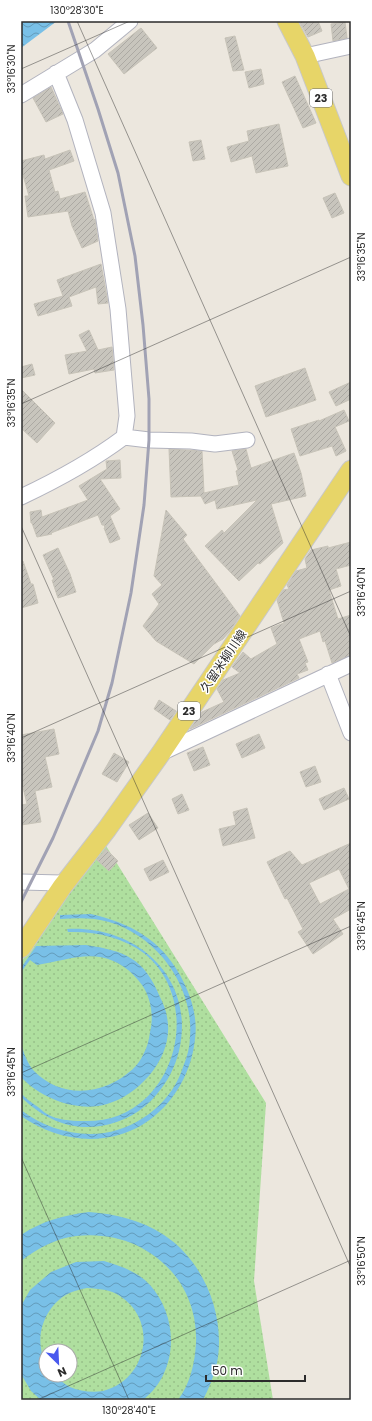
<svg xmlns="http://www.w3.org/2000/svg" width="372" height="1421" viewBox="0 0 372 1421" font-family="Poppins,'Noto Sans JP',sans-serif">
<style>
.park{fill:url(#park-dots);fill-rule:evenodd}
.water{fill:url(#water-waves);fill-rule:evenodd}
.building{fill:url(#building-hatch);stroke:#c7c3b8;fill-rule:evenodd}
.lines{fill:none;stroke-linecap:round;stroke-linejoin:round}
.minor-casing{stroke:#b2b3be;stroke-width:17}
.major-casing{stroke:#c8c8c8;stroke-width:21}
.minor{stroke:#fff;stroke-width:15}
.major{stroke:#e7d568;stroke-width:19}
.rail{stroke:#a1a2b4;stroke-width:3}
.ticks{fill:none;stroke:#2b2b2b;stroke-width:1;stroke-opacity:0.45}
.labels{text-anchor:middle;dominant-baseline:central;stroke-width:3;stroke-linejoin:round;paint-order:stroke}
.shield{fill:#fff;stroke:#6b6b6b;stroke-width:1}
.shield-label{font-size:11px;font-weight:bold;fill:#2b2b2b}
.street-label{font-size:12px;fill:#2b2b2b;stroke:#fff}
.neatline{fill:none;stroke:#2b2b2b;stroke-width:1.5}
.ticks-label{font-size:10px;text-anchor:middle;fill:#2b2b2b}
</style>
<defs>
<pattern id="park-dots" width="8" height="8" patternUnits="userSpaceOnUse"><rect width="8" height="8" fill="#afdf9f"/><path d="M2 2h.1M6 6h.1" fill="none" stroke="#97c089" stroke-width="1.8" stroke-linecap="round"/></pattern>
<pattern id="water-waves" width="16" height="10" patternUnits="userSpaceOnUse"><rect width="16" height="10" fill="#79c0e7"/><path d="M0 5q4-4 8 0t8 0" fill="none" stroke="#639cbb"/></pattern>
<pattern id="building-hatch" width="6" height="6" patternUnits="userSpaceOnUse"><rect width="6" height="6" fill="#c8c5bd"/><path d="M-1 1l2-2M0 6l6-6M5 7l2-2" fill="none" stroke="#aca9a3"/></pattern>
</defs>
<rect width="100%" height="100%" fill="#ece7de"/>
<path class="park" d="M 103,841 L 266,1103 L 254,1281 L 273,1400 L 21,1400 L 21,962 ZM 46,1351 L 70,1351 L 70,1375 L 46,1375 Z"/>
<path class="water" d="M 21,21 L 57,21 L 21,48 Z
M 91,914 C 130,923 160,939 180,975 C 191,995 198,1017 195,1039 C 190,1088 154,1132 104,1138 C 75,1142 45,1133 21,1116 L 21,1110 C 45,1128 74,1137 104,1133 C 123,1130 140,1122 155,1109 C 168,1098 178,1083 183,1067 C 187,1057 190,1047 190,1037 C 194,986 157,936 109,922 C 92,917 77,918 60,919 L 60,915 Z
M 67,929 C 137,925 196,978 179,1051 C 175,1067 168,1081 157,1094 C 142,1112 124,1122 101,1126 C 69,1131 43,1118 21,1097 L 21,1093 C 25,1098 30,1101 35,1105 C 39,1107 43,1112 47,1114 C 57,1120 71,1121 82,1121 C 107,1122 128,1115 146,1098 C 185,1061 189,990 145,954 C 123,937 95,931 68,932 Z
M 86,945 C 125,951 144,958 160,997 C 163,1003 166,1010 167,1017 C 175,1055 141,1094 107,1104 C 78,1113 40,1098 21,1077 L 21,1044 C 24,1053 27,1063 34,1071 C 58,1095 90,1096 118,1080 C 128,1074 138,1066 143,1055 C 147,1048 149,1040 150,1032 C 154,1016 151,998 142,985 C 132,971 118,960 100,957 C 79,954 58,962 37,965 L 30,960 L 21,972 L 21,968 L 36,946 Z
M 89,1212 C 116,1214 141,1220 164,1235 C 204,1261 226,1316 217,1363 C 214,1376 209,1388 203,1400 L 178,1400 C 190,1384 195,1363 196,1343 C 199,1276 141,1228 76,1236 C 56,1238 37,1249 21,1261 L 21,1235 C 42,1221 64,1215 89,1212 Z
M 104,1261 C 120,1266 137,1271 150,1285 C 179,1317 179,1372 143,1400 L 41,1400 L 31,1391 L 21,1374 L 21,1306 L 30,1290 L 51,1272 L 76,1262 ZM 87,1288 C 99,1289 110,1289 120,1296 C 159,1321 147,1380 103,1391 C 92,1393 79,1391 70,1387 C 60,1382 58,1375 46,1375 C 46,1364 42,1358 41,1348 C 37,1326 51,1300 72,1292 C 77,1290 82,1289 87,1288 Z"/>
<path class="building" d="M 299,21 L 318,21 L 322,31 L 308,37 Z
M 345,22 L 347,38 L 333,41 L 331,24 Z
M 141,28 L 157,48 L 124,74 L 108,54 Z
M 235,36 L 244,70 L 233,71 L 225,38 Z
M 261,69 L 264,84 L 249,88 L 245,72 Z
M 295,76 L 316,123 L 303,128 L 282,82 Z
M 51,87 L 63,114 L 46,122 L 33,98 Z
M 279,124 L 288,166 L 256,173 L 252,156 L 231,162 L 227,147 L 249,141 L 247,131 Z
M 201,140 L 205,159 L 193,161 L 189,142 Z
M 70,150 L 74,161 L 49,170 L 55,192 L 58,191 L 60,199 L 85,192 L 94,220 L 95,219 L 98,241 L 82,248 L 72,226 L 68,211 L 28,217 L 25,196 L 29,196 L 21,168 L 21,161 L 44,155 L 45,159 Z
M 335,193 L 344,213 L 332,218 L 323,198 Z
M 101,264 L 108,303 L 98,304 L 96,287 L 69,297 L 72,306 L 38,316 L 34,304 L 63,296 L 57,280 Z
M 89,330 L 98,350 L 112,347 L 114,370 L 95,373 L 94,369 L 69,374 L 65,355 L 87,351 L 79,335 Z
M 32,364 L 35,375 L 21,378 L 21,367 Z
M 305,368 L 316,400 L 266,417 L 255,386 Z
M 351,382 L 351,399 L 336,406 L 329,392 Z
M 21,389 L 55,423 L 37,443 L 21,428 Z
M 344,410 L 349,421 L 335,427 L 346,451 L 336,456 L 332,446 L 300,456 L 291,429 L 319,420 L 319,421 Z
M 169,449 L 202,451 L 204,493 L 239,485 L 236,471 L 238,470 L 232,451 L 246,449 L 251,468 L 294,453 L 301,473 L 306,496 L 271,504 L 283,543 L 260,564 L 258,563 L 239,581 L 205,546 L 222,530 L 224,533 L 257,500 L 217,509 L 215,500 L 205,504 L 201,496 L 171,497 Z
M 120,460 L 121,478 L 100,479 L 120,509 L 110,516 L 120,539 L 110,543 L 104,528 L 105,528 L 104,525 L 102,525 L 98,515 L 51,533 L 52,534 L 37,537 L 32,523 L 31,523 L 30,512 L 41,510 L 42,517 L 88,500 L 79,486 L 107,469 L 106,461 Z
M 166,510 L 187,535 L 183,539 L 240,616 L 229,632 L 223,639 L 214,644 L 194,664 L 156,641 L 143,626 L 159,604 L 152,594 L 162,585 L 154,576 Z
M 351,542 L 351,565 L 336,569 L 341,586 L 329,590 L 338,619 L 351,615 L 351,655 L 332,663 L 325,641 L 323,642 L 320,631 L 299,639 L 308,662 L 305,663 L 308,670 L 297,674 L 299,678 L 190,729 L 202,712 L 224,702 L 217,689 L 223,680 L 240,673 L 232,667 L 243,652 L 251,659 L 277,644 L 271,628 L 284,623 L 277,600 L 283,590 L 289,589 L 287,585 L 296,571 L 307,568 L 305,559 L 311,550 L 328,546 L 328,548 Z
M 58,548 L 70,574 L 76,592 L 58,598 L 52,580 L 54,580 L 43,555 Z
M 21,561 L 23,561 L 31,584 L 33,584 L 38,603 L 21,608 Z
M 159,700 L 176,711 L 170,720 L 154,709 Z
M 54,729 L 59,754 L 45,757 L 52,787 L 35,791 L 41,822 L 21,825 L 21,805 L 27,804 L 21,779 L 21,735 Z
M 259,734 L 265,748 L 242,758 L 236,744 Z
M 203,747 L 210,765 L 194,771 L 187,753 Z
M 114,753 L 129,762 L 117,782 L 102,774 Z
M 315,766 L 321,782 L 306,787 L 300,772 Z
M 344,788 L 349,799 L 324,810 L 319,799 Z
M 182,794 L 189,810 L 178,814 L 172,799 Z
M 247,808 L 255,838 L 223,846 L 219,829 L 236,825 L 233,812 Z
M 148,813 L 158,828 L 139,840 L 129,825 Z
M 351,843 L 351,909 L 333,919 L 343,934 L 313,954 L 298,932 L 303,929 L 287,898 L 285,899 L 267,862 L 290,851 L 302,865 ZM 339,869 L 349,889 L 320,904 L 309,883 Z
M 106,849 L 118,861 L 109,871 L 97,860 Z
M 163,860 L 169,872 L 150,881 L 144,869 Z"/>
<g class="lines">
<g class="minor-casing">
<path id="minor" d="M 305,56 L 351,46
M 21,95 L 95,50 L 130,21
M 124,437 L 149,440 L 191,441 L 215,444 L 247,440
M 21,497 C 57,480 92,461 124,437 L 127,416 L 118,309 L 103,213 L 75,120 L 56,73
M 328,674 L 351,733
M 161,753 L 351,664
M 21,882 L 61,883 L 62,887"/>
</g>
<g class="major-casing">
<path id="major" d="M 287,21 L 305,56 L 351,176
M 21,948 L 62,887 L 107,829 L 161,753 L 351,470"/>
</g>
<use href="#minor" class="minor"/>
<use href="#major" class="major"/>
<path class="rail" d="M 21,902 L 53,838 L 98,731 L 112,683 L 131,593 L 144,505 L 149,440 L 149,399 L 143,325 L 135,256 L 118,173 L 98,109 L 68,21"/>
</g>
<path class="ticks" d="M 77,21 L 351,637M 21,69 L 130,21M 21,404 L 351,257M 21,526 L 351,1268M 21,738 L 351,591M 21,1073 L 351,926M 21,1157 L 129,1400M 37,1400 L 351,1260"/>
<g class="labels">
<g class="shield">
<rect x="310" y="89" width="22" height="18" rx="3"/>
<rect x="178" y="702" width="22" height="18" rx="3"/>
</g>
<g class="shield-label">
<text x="321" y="98">23</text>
<text x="189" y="711">23</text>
</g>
<g class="street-label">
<text transform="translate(223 661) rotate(-56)">久留米柳川線</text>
</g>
</g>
<rect width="372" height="1421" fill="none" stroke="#ffffff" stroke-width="44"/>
<g transform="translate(58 1363) rotate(156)"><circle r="19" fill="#ffffff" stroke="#aaaaaa"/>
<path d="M0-3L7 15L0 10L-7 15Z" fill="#4959ee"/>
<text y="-6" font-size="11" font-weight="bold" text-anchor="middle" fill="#2b2b2b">N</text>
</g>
<path d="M206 1375v6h99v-6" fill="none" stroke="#2b2b2b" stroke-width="2"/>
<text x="212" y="1375" font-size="12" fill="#2b2b2b" stroke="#ffffff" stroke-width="3" paint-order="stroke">50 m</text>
<rect x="22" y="22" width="328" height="1377" class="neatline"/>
<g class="ticks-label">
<text x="77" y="14">130°28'30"E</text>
<text transform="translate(11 69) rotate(-90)" y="4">33°16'30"N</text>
<text transform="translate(361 257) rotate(-90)" y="4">33°16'35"N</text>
<text transform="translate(11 403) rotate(-90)" y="4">33°16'35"N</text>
<text transform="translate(361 592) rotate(-90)" y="4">33°16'40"N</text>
<text transform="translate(11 738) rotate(-90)" y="4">33°16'40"N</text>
<text transform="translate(361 926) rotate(-90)" y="4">33°16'45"N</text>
<text transform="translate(11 1072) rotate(-90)" y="4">33°16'45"N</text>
<text transform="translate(361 1261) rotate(-90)" y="4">33°16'50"N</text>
<text x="129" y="1414">130°28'40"E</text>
</g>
</svg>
